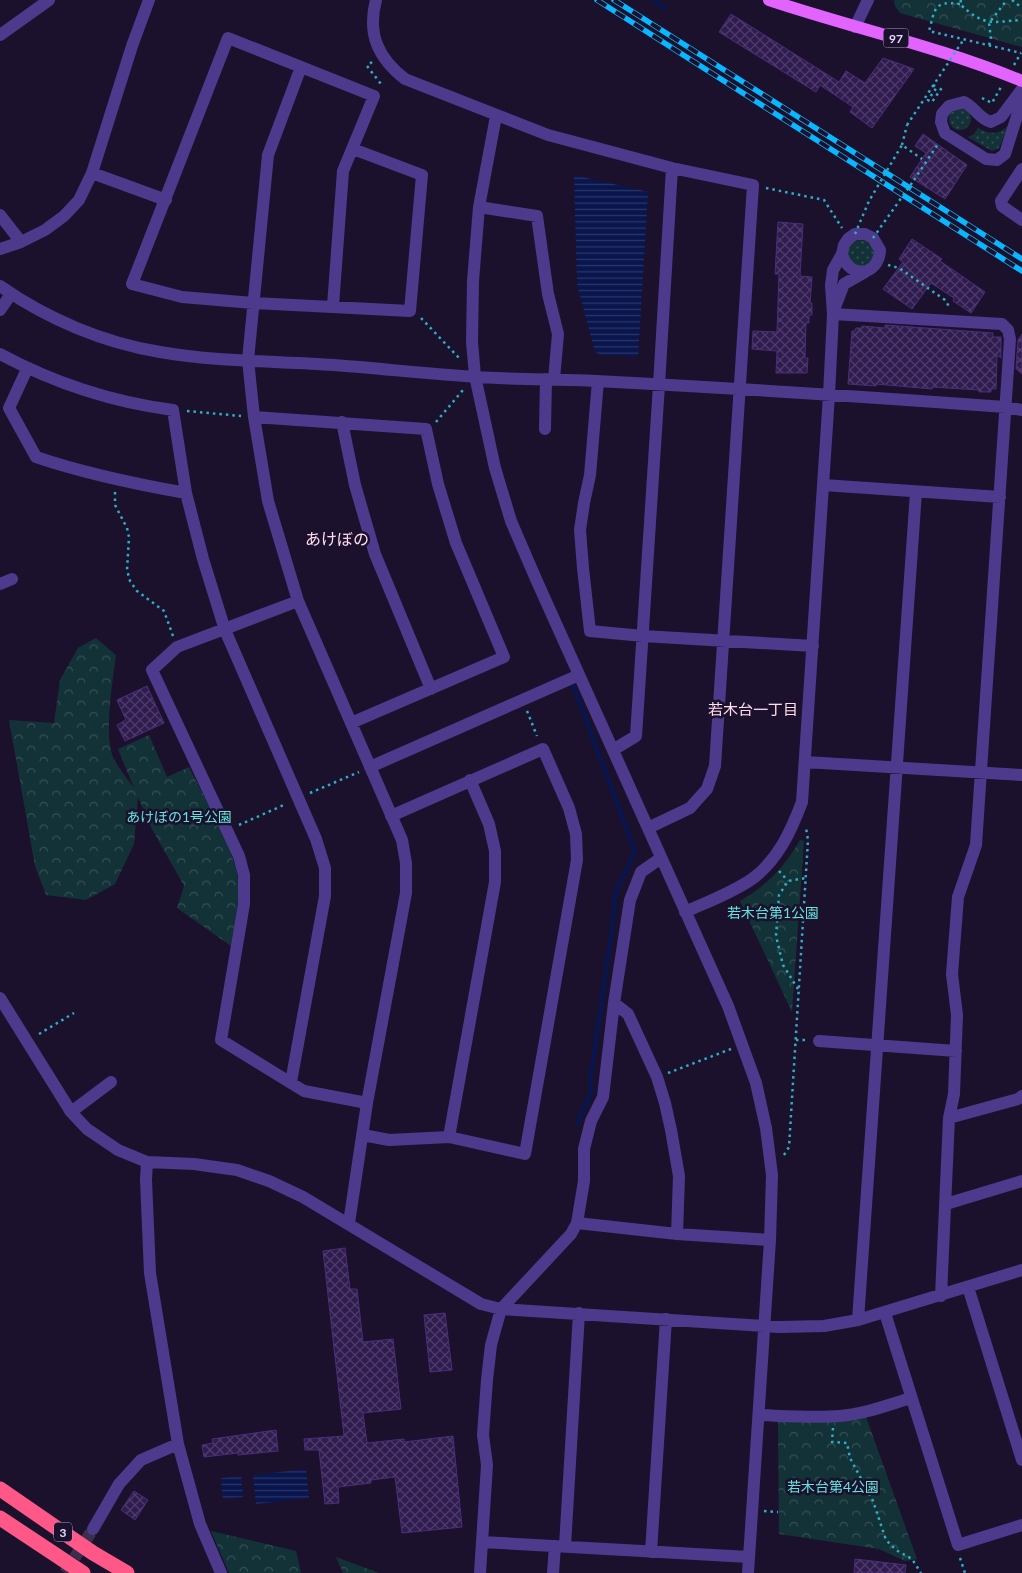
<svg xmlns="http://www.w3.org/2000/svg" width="1022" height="1573" viewBox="0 0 1022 1573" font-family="Lato,'Noto Sans JP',sans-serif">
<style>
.grass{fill:url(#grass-dots)}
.forest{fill:url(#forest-crowns)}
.water{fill:url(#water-rules)}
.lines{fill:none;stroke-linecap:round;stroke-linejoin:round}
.stream{stroke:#09154d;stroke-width:4.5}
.building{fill:url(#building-cross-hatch);stroke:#4b2d7b}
.minor-tunnel{stroke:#3a2f4c;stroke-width:12;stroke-dasharray:12 6;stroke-linecap:butt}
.path{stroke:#2cafc3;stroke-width:2.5;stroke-dasharray:2.5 4;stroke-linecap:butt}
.minor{stroke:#4d3a8d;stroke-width:12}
.major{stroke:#e263ff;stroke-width:12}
.highway{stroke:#ff5788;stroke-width:15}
.rail-casing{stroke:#08b7ff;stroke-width:5.5}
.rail{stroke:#1b112d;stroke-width:4;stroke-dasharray:11;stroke-linecap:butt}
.path-bridge{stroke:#2cafc3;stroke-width:2.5;stroke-dasharray:2.5 4;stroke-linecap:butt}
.labels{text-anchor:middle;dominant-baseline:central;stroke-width:5;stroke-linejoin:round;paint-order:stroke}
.shield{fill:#1b112d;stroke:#aa9fc0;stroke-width:1}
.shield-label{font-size:12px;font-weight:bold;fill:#e7dcff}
.park-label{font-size:14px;fill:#62e5dd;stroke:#1b112d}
.neighbourhood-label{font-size:15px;fill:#ffdeed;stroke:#1b112d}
.quarter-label{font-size:16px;fill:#ffdeed;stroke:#1b112d}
</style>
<defs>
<pattern id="grass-dots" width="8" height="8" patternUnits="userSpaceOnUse" patternTransform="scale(1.25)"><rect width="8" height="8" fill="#133237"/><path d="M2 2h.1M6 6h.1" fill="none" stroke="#354f55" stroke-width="1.8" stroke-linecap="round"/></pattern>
<pattern id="forest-crowns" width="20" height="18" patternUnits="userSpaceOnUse" patternTransform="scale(1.25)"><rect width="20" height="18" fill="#133237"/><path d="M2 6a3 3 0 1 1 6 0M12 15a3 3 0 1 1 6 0" fill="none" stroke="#354f55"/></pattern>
<pattern id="water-rules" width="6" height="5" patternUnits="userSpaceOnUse" patternTransform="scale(1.25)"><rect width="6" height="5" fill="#09154d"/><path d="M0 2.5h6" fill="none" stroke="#2d3668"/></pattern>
<pattern id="building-cross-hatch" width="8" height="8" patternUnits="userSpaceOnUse" patternTransform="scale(1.25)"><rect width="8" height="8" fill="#301c4f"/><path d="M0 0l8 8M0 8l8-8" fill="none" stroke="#4e3c69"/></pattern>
</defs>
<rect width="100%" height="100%" fill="#1b112d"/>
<path class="grass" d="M949 119a11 11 0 1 1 22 0a11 11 0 1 1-22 0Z
M 1007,127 L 1008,128 L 999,148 L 992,151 L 968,137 L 974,134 L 978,128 C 989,134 997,135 1007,127 Z
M848 253a13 13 0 1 1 26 0a13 13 0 1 1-26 0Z"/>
<path class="forest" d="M 894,0 L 1022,0 L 1022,47 L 900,13 L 895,6 Z
M 96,638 L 116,655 C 113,678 103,738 114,759 C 119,769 127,778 134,788 L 118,749 L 149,735 L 167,777 L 189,767 C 204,797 228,837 236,869 C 242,894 235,921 231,946 L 177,908 L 184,886 L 152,829 L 138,797 L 134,844 L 115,884 L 86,900 L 46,895 L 35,866 L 9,720 L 54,723 L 60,680 L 78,648 Z
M 800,840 L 804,841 L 792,1012 L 740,901 C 766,886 785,867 800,840 Z
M 866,1417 L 917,1559 L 905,1561 L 879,1549 L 779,1534 L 778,1422 Z
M 211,1531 L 296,1551 L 301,1573 L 229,1573 Z
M 336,1557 L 379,1573 L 343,1573 Z"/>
<path class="water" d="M 574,175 L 648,192 L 638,357 L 600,355 L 595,352 L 577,284 Z
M 306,1469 L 309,1498 L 256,1504 L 253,1475 Z
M 241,1476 L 243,1497 L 223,1499 L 221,1478 Z"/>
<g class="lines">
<path class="stream" d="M 653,0 L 665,8
M 573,685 L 635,851 L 629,865 L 616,890 L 613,921 L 590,1082 L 591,1092 L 577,1124"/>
</g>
<path class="building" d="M 731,14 L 839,82 L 846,71 L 865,83 L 883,58 L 914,69 L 872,128 L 850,112 L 853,107 L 820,85 L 816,92 L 719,32 Z
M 923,134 L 967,165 L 945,199 L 910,177 L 926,153 L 915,146 Z
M 778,222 L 803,224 L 800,276 L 812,277 L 810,303 L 812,303 L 812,315 L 809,315 L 809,323 L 806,323 L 805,358 L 808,358 L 807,373 L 776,373 L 777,351 L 752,349 L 753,331 L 777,332 L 779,274 L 775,274 Z
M 912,239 L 942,259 L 940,261 L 985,292 L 971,313 L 953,301 L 954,298 L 931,283 L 912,309 L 883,289 L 903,262 L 899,259 Z
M 885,325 L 993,333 L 993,337 L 1001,337 L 1001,358 L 997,355 L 996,389 L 991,389 L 991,392 L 979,392 L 979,390 L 932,387 L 932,389 L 876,384 L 876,386 L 848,384 L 852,331 L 855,331 L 856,328 L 862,328 L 862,326 L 885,328 Z
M 1022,334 L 1022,374 L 1016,369 L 1018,340 Z
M 147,686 L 164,723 L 125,741 L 117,725 L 126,720 L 117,700 Z
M 345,1248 L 350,1289 L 357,1289 L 363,1342 L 393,1339 L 401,1409 L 363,1413 L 367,1443 L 404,1439 L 404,1442 L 453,1436 L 462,1527 L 402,1533 L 395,1477 L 371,1480 L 371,1483 L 338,1487 L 339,1503 L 325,1504 L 319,1450 L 305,1450 L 304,1439 L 344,1436 L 323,1251 Z
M 445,1313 L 452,1370 L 430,1372 L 424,1315 Z
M 276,1430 L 278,1451 L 238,1455 L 238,1453 L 204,1457 L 202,1445 L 213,1443 L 212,1439 Z
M 134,1491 L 148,1500 L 135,1520 L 121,1510 Z
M 855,1559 L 906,1565 L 905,1573 L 854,1573 Z"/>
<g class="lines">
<path class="minor-tunnel" d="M 65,1573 L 93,1529"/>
<path class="path" d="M 961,0 L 960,4 C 984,27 992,22 1022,20
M 1012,0 L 1022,8
M 960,4 C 933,0 935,10 929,31 L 1021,53
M 989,45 L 991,39 L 989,23 L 1007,0
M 372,62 L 367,66 L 381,84
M 1014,65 L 1021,53
M 933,85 L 937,87 L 928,100 L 932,102 L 943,86
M 982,98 L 992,103 L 1001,87
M 902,145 L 907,125
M 914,180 L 938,144
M 766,188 L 824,200 L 842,228
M 888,265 L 899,268 L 945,300 L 950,308
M 421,318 L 460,359
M 187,411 L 241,416
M 436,422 L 463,390
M 115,492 L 115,505 L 127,528 L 129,537 L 127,570 L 130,581 L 137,591 L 164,611 L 173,636
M 527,711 L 537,736
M 310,793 L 359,772
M 239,825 L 286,804
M 779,871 L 788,881
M 798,989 L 783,965 L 776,936 L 779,895 L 788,881 L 806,878
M 39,1034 L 74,1013
M 796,1040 L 808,1040
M 668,1073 L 731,1049
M 784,1155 L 789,1147 L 808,840 L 806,828
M 833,1428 L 832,1442 L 847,1443 L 850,1458 L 873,1501 L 886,1540 L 896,1550 L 912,1559 L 921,1573
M 764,1511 L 778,1512
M 960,1558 L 965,1573"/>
<path class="minor" d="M 376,0 C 367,34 378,58 405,79 L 548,135 L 672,168 L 753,185 L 715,766 L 707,789 L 690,808 L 648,828
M 855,27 L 868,0
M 0,35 L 49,0
M 301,67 L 268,155 L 248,360 L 254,417 L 268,501 L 298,601 L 402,840 L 406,863 L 406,893 L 367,1103 L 349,1223
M 1022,89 L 1001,117 L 991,122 C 978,118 977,109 964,102 L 949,106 L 942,114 L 941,122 L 945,133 L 986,159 L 997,160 L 1005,154 L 1022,100
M 496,116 L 479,207 L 473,281 L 472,342 L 475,376 L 495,468 L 511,521 L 536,579 L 728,1006 L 756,1083 L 766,1128 L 772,1175 L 770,1240 L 748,1573
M 1022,169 L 1001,201 L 1002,206 L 1022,220
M 92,173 L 166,200
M 479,207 L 537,216 L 548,294 L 558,334 L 554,379
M 0,215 L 21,242
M 0,249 L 21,242 L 45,230 L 64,216 L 79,200 L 92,173 L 132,46 L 149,0
M 0,286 C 47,319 104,343 160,352 C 217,362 277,361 334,365 C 389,369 443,376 498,378 C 531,380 563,379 596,381 C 732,388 869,397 1005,407 L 1022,410
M 333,306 L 343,171 L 374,96 L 228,38 L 132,284 L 182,297 L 253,303 L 410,311 L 422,175 L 353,149
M 835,307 L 844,284 L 865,272
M 0,310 L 11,294
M 833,314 L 1002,324 L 1008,330 L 1010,339 L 976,845 L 958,897 L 952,974 L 957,1015 L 954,1094 L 949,1118 L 941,1296
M 0,354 C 54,383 112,402 173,410 L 186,493 L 203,559 L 225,630 L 316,839 L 325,868 L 325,896 L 291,1082
M 27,369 L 9,408 L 36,457 C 86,474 135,484 186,493
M 598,381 L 590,475 L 584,503 L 580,530 L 583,568 L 590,631 L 643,636 L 813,646
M 254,417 L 426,429 L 438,484 L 456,543 L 504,657 L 351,723
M 342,422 L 355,485 L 375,554 L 431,689
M 545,429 L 546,379
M 823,485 L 1000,497
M 0,584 L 12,579
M 298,601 L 177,647 L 152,670 L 239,856 L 244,875 L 244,904 L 221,1040 L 304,1091 L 367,1103
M 613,750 L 636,736 L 659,385 L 672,168
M 805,762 L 1022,775
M 370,767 L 579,675
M 391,816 L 543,749 L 569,808 L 576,834 L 577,860 L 525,1154 L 449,1137 L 495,882 L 495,851 L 489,824 L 470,780
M 685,912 C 707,902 732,893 752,879 C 778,860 791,831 802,802 L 829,395 L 833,314 L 831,285 L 833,270 L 842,254 L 844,245 L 848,239 L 855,234 L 865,234 L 873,238 L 880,250 C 879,276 849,280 842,254
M 0,998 L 71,1112 L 87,1129 L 118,1150 L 147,1162 L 194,1164 L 237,1170 L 269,1181 L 303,1197 L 481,1304 L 501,1309 L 779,1327 L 824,1326 L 858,1320 L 1022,1270
M 614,1003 L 628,1014 L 657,1077 L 665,1103 L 671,1130 L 679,1176 L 677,1234
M 819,1041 L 956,1051
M 71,1112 L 111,1082
M 949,1118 L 1018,1099 L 1022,1096
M 363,1135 L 389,1140 L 449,1137
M 147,1162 L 146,1180 L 150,1273 L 178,1444 L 200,1524 L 221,1573
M 946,1204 L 1022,1181
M 577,1223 L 584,1181 L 584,1149 L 591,1121 L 603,1097 L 614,1003 L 630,900 L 641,872 L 661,858
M 968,1287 L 1022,1460
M 885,1313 L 958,1545 L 1022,1525
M 858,1320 L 916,492
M 759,1415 C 786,1416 813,1418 840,1416 C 864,1414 888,1405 911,1398
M 93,1529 L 119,1484 L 141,1460 L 178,1444
M 482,1542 L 749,1557
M 565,1546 L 579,1313
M 651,1552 L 666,1319
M 480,1573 L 487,1465 L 483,1435 L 487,1380 L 491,1345 L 501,1309 L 571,1234 L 577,1223 L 677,1234 L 770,1240
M 553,1573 L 555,1546"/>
<path class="major" d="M 769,0 C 853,28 940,47 1022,81"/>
<path class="highway" d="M 0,1489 L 93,1553 L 127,1573
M 0,1518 L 83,1573"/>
<g class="rail-casing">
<path id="rail" d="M 597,0 L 1022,271
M 614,0 L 1022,259"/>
</g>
<use href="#rail" class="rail"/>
<path class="path-bridge" d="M 907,125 L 964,39
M 855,234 L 869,201 L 902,145 L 922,159
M 873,238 L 914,180"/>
</g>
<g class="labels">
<g class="shield">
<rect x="883.5" y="28.5" width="25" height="19" rx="4"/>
<rect x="54" y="1522.5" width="18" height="19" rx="4"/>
</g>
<g class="shield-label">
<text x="896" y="38">97</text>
<text x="63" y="1532">3</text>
</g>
<g class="park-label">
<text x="179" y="816">あけぼの1号公園</text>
<text x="773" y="912">若木台第1公園</text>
<text x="833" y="1486">若木台第4公園</text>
</g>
<g class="neighbourhood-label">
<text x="753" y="709">若木台一丁目</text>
</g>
<g class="quarter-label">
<text x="337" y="538">あけぼの</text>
</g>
</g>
</svg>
